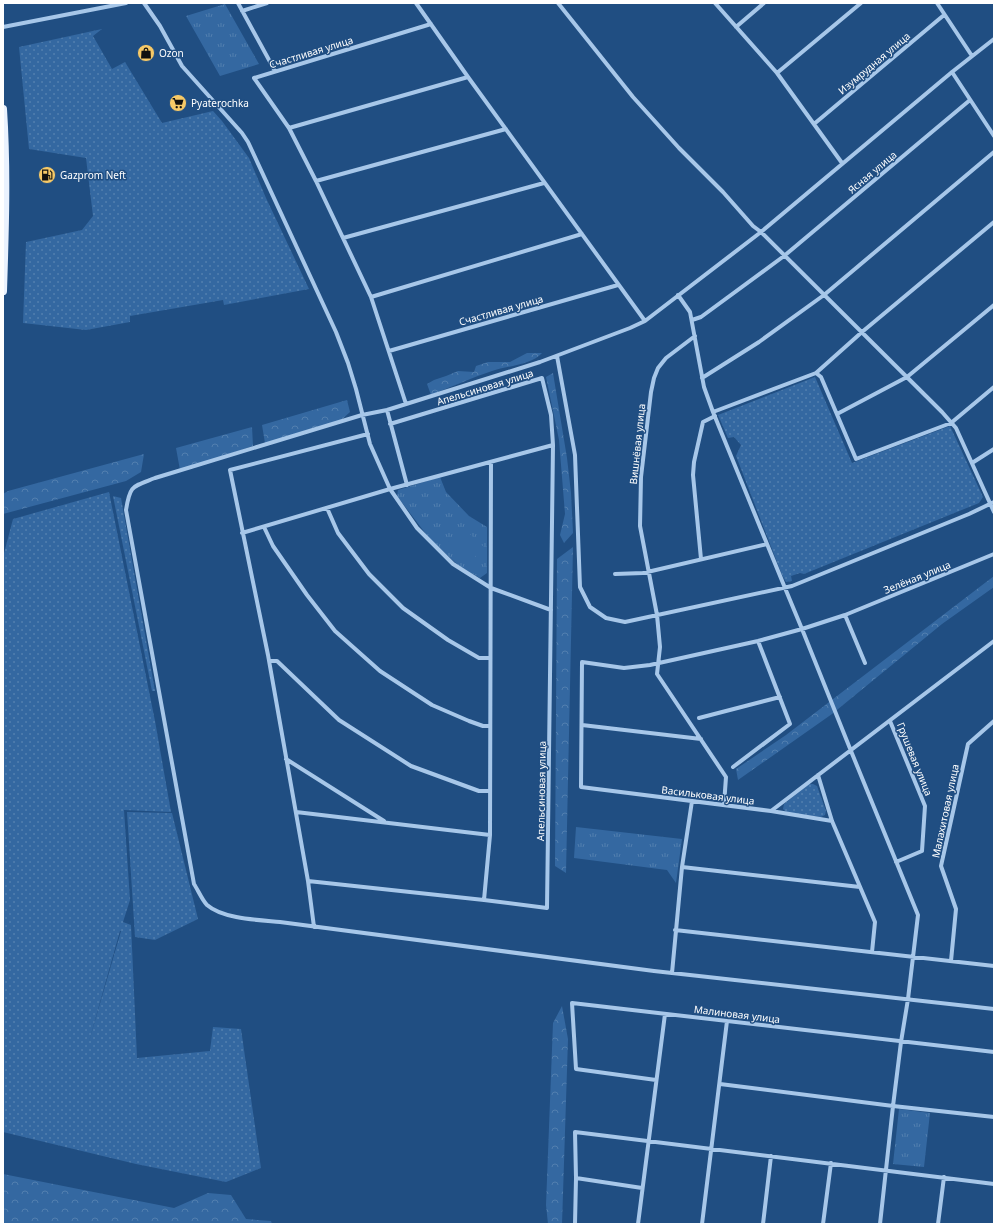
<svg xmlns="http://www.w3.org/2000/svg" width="997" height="1227" viewBox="0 0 997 1227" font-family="'Noto Sans',sans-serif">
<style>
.grass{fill:url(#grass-dots);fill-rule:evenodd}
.forest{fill:url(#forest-crowns)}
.park{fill:url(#park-tufts)}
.pitch{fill:#3468a1}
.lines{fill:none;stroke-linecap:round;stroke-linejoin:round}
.minor{stroke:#a7c7e9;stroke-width:4}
.primary{stroke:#eaf2fe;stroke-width:8}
.labels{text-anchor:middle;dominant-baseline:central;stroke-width:3;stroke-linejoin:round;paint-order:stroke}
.street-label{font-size:10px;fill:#fff;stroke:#204e82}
.poi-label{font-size:10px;fill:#fff;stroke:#204e82;text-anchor:start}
</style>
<defs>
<pattern id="grass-dots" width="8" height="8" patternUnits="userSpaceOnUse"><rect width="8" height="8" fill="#3468a1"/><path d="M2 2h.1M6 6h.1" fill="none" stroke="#527faf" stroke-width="1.8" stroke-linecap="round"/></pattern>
<pattern id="forest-crowns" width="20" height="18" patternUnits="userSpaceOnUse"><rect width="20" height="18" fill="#3468a1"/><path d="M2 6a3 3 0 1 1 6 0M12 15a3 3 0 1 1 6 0" fill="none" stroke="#527faf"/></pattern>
<pattern id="park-tufts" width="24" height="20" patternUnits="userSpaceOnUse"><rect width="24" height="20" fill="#3468a1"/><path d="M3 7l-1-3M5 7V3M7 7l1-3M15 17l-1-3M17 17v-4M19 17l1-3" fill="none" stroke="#527faf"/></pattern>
</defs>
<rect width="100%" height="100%" fill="#204e82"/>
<path class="grass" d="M 102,29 L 93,36 L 112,69 L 125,62 L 162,123 L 213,111 L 222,121 L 249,158 L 266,198 L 309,289 L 224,305 L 223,300 L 130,316 L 130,322 L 86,330 L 23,323 L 26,242 L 82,230 L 93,216 L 86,158 L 29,149 L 19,47 Z
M 815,377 L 852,463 L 950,426 L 983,497 L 979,503 L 804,574 L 800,573 L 791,576 L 792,581 L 786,582 L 782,575 L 736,456 L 741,445 L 734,437 L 728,438 L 718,415 Z
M 109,492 L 155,721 L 171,812 L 124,810 L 130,900 L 123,922 L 131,925 L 137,1058 L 210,1051 L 213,1027 L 241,1029 L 261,1168 L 226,1182 L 136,1164 L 3,1132 L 3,557 L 13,519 ZM 120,931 L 121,931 L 88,1045 Z
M 113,496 L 121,498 L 155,691 L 152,691 Z
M 809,784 L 813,784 L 817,786 L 826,811 L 825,815 L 821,817 L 787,813 L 783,809 L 784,804 Z
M 127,812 L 172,813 L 198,919 L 155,940 L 135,937 Z"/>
<path class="forest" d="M 527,353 L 542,353 C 532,365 506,366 492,371 C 471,378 451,387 431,395 L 427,384 L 434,380 L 446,376 L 458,371 L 474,372 L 476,366 L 488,362 L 510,362 Z
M 553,373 L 567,458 L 571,493 L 573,533 L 564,543 L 560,535 L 565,514 L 559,440 L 546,377 Z
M 347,400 L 350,412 L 339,422 L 265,443 L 262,425 Z
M 252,427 L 253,446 L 180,470 L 176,448 Z
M 144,454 L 141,472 L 126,481 L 3,514 L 3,494 L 8,491 Z
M 573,547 L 566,873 L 555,866 L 557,559 Z
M 994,576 L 994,587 L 942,624 L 832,714 L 738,780 L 736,769 L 786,735 Z
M 562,1006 L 568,1039 L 562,1224 L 548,1224 L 546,1205 L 553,1023 Z
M 3,1174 L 174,1208 L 208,1193 L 231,1195 L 246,1219 L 271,1221 L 272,1224 L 3,1224 Z"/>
<path class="park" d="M 225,4 L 259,64 L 220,76 L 186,16 Z
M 440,477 L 446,492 L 469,516 L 487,527 L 487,573 L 480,578 L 459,566 L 429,538 L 397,496 L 398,490 Z
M 576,827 L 682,839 L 676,883 L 667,870 L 574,858 Z
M 899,1109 L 930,1113 L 924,1167 L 893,1164 Z"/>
<path class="pitch" d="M 462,527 L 484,547 L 470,562 L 448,542 Z"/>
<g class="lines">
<path class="minor" d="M 144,3 L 160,26 L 182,66 L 242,133 L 248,142 L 336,332 L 348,363 L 356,389 L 370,444 L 390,489 L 417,528 L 453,564 L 491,588 L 551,610
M 238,3 L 275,71
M 416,3 L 468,77 L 645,321
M 558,3 L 633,97 L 679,148 L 723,192 L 753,226 L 761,232 L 942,412 L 956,428 L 994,512
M 715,3 L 777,73 L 842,163
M 937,3 L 972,56
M 242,11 L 267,3
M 3,27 L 126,3
M 736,27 L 764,3
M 994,39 L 952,72 L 761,232 L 645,321 L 630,328 L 540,362 L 387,410 L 362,415 L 155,478 C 132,487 130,485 126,510 L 194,884 C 198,890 202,900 207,905 C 223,919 259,920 280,922 L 654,971 L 994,1009
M 952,72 L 994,136
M 777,73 L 861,3
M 814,124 L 944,15
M 289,128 L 468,77
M 316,181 L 506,129
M 343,238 L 544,183
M 678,295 L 690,312 L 704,387 L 713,412
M 371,297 L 582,234
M 692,320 L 701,317 L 784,256 L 970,100
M 695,336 L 666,358 L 658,368 L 654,378 L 651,392 L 641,477 L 640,526 L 657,615 L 660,647 L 657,674 L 726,777 L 724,805
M 389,351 L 618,285
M 557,356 L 575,455 L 580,587 L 590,607 L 606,618 L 625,622 L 792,586 L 969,514 L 994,502
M 816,373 L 821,377 L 856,459 L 951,423 L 994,387
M 702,378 L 759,342 L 824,295 L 994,152
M 406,404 L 371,297 L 316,181 L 289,128 L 254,78 L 431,24
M 387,410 L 407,485
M 837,414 L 907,377 L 994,305
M 368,434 L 230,470 L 268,655 L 308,881 L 484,900 L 547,908 L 553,445 L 551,415 L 542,378 L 390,424
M 972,463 L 994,449
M 327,508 L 338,533 L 369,574 L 403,608 L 448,640 L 479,658 L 490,658
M 264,527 L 273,546 L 307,595 L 335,631 L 380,671 L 432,705 L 469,721 L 483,726 L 490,726
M 242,533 L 390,489 L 553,445
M 701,559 L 693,475 L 694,462 L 703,422 L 715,416
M 615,574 L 643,573 L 767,544
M 845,615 L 865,663
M 269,661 L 277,661 L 339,720 L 411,766 L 479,791 L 490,791
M 699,718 L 780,697
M 890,721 L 925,806 L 922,851 L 896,862
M 582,725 L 701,739
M 286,759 L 384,821
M 733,767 L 790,724 L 758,641
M 818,775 L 832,821 L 875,922 L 872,952
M 771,811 L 994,641
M 296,812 L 490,835
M 832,821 L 771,811 L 581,787 L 582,662 L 624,668 L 650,665 L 758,641 L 802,629 L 845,615 L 994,554
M 682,867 L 860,887
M 308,881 L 314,927
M 484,900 L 490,835 L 491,462
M 675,930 L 994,966
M 951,961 L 956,909 L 941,866 L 968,744 L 994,721
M 672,973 L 682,867 L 692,801
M 656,1080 L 576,1069 L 572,1003 L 994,1052
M 720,1084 L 893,1106 L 994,1117
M 576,1178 L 642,1188
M 575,1224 L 576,1178 L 575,1132 L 994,1184
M 638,1224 L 665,1014
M 702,1224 L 727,1021
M 763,1224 L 771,1156
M 823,1224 L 831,1163
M 880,1224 L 893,1106 L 901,1042 L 908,999 L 918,915 L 851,751 L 802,629 L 785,588 L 713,412 L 816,373 L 862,332 L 994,222
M 938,1224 L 944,1177"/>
<path class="primary" d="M 3,109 C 7,170 5,230 3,291"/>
</g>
<defs>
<g id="shop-disc" transform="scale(0.9)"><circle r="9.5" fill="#f6c967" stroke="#204e82"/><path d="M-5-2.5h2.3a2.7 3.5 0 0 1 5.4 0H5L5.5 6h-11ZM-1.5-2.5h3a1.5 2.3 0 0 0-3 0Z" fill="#111"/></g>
<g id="supermarket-disc" transform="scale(0.9)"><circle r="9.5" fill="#f6c967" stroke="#204e82"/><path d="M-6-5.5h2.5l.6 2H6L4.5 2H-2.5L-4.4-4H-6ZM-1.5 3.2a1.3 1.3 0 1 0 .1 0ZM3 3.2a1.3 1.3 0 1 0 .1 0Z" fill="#111"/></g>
<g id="fuel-disc" transform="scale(0.9)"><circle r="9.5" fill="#f6c967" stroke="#204e82"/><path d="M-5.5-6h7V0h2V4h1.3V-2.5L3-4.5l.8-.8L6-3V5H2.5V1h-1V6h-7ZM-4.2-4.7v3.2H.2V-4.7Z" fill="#111"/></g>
</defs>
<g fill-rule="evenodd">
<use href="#shop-disc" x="146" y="53"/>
<use href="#supermarket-disc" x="178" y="103"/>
<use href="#fuel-disc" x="47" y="175"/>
</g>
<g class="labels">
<g class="street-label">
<text transform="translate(311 52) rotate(-17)">Счастливая улица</text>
<text transform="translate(874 63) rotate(-40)">Изумрудная улица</text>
<text transform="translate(872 172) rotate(-40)">Ясная улица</text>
<text transform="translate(501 310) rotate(-16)">Счастливая улица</text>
<text transform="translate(485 387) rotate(-17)">Апельсиновая улица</text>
<text transform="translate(637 444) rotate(-84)">Вишнёвая улица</text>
<text transform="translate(917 577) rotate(-22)">Зелёная улица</text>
<text transform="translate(915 759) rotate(68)">Грушевая улица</text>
<text transform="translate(541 791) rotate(-89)">Апельсиновая улица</text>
<text transform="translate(708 795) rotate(7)">Васильковая улица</text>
<text transform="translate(945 811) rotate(-78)">Малахитовая улица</text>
<text transform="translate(737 1014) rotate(7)">Малиновая улица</text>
</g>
<g class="poi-label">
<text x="159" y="53">Ozon</text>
<text x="191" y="103">Pyaterochka</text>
<text x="60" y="175">Gazprom Neft</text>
</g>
</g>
<rect width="997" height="1227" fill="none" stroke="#ffffff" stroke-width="8"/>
</svg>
